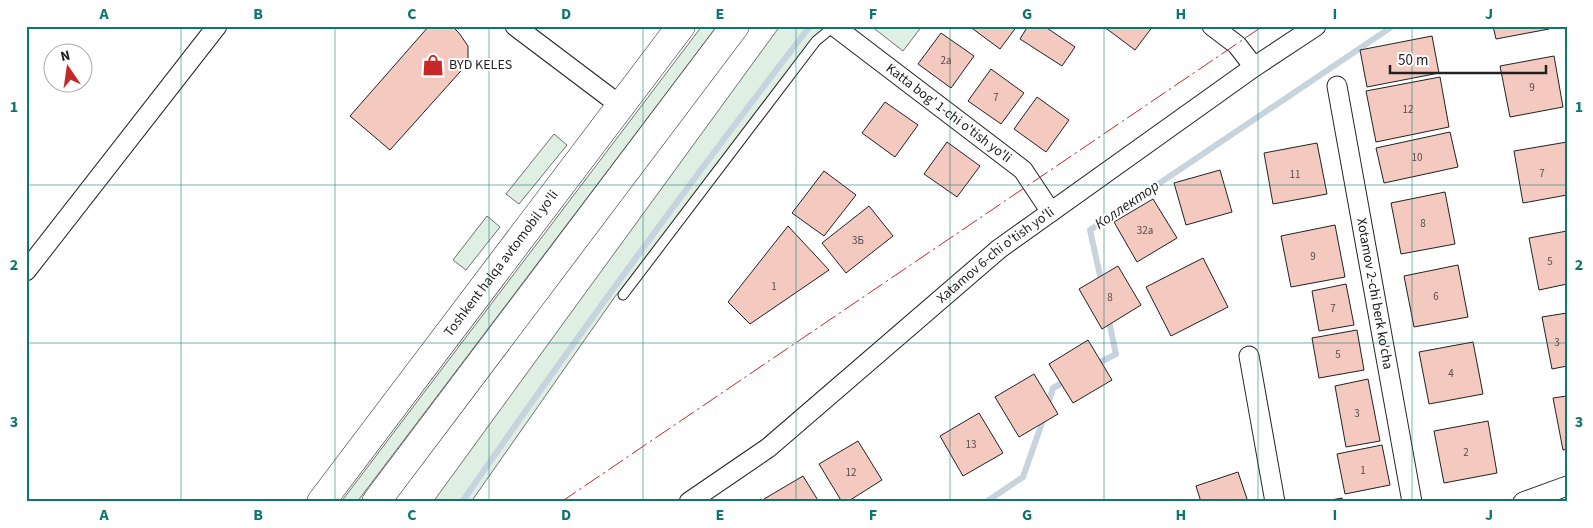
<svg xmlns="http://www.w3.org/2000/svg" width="1593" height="528" viewBox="0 0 1593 528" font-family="'Source Sans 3',sans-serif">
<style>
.green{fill:#e0efe3;stroke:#6f6f6f}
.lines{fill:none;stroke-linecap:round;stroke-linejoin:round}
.stream{stroke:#c7d3dd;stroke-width:6}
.building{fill:#f3c9c0;stroke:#222}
.lane-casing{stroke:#222;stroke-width:11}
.street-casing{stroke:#222;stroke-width:21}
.highway-casing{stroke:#222;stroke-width:29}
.lane{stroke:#fff;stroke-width:9}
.street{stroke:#fff;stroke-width:19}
.highway{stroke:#fff;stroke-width:28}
.power{stroke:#c62828;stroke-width:1;stroke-dasharray:18 4 2.5 4;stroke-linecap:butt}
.grid{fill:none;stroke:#0f766e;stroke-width:1;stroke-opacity:0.55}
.labels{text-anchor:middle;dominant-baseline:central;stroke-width:4;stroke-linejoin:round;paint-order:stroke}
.number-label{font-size:11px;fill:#564c4a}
.poi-label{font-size:14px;fill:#222;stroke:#fff;text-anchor:start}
.street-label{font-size:14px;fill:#222;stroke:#fff}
.water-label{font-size:15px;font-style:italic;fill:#222;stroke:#fff}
.neatline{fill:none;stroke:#0f766e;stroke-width:2}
.grid-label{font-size:16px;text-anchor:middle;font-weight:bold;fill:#0f766e}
</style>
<rect width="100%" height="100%" fill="#fff"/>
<path class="green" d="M 702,26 L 717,26 L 357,502 L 341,502 Z
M 780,26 L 827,26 L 614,298 L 471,502 L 433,502 Z
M 871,26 L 922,26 L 903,51 Z
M 554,134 L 567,145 L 519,204 L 506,194 Z
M 487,216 L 500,227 L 466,270 L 453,260 Z"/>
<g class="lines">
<path class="stream" d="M 1102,285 L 1090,230 L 1393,26
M 1095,365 L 1116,354 L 1108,317
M 1047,407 L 1053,388 L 1068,380
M 462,502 C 574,340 690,182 810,26
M 986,502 L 1023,477 L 1044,417"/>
</g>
<path class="building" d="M 429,26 L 452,26 L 459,33 L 468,46 L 468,63 L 390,150 L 350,116 Z
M 969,26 L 1017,26 L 1000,49 Z
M 1028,26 L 1044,26 L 1075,47 L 1062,66 L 1020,39 Z
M 1103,26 L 1153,26 L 1135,50 Z
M 1493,26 L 1549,26 L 1549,29 L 1496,39 Z
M 941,33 L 974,56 L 951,88 L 918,64 Z
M 1432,36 L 1439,73 L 1367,87 L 1360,50 Z
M 1554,56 L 1563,107 L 1510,117 L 1500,66 Z
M 991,69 L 1024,93 L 1001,124 L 968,101 Z
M 1440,77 L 1449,127 L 1376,142 L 1366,91 Z
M 1037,97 L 1069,120 L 1046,152 L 1014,129 Z
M 885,102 L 918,125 L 895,157 L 862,133 Z
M 1450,132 L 1458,167 L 1384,183 L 1376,148 Z
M 947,142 L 980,166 L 957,197 L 924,174 Z
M 1567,142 L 1567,195 L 1523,203 L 1514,151 Z
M 1317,143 L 1327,194 L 1273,204 L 1264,153 Z
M 1220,170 L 1232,212 L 1186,225 L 1174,183 Z
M 824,171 L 856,195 L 824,236 L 792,213 Z
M 1445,192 L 1455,244 L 1401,254 L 1391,203 Z
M 1153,199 L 1177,238 L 1137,262 L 1114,222 Z
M 869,206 L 893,236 L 846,273 L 822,243 Z
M 1335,225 L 1345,277 L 1291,287 L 1281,236 Z
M 788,226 L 829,270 L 750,324 L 728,302 Z
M 1567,231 L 1567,284 L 1539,290 L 1529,238 Z
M 1203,258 L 1228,307 L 1171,336 L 1146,287 Z
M 1458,265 L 1468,317 L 1414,327 L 1404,276 Z
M 1118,266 L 1141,305 L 1102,329 L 1079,289 Z
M 1346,284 L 1354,325 L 1319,331 L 1312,291 Z
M 1567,313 L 1567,366 L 1552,369 L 1542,317 Z
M 1357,330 L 1364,370 L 1319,378 L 1312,338 Z
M 1088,340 L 1112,380 L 1073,403 L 1049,364 Z
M 1473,342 L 1483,394 L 1429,404 L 1419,352 Z
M 1034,374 L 1058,414 L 1019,437 L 995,397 Z
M 1368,379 L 1380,441 L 1346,447 L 1335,386 Z
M 1567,396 L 1567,449 L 1563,450 L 1553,398 Z
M 979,413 L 1003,453 L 963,476 L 940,436 Z
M 1488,421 L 1497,473 L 1444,483 L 1434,431 Z
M 858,441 L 882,480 L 847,502 L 842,502 L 819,464 Z
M 1382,445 L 1390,485 L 1345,494 L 1337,454 Z
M 1238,472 L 1248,502 L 1201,502 L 1196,486 Z
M 803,476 L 819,502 L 765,502 L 764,499 Z
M 1342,498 L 1343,502 L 1320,502 Z"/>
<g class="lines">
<g class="lane-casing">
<path id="lane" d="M 623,295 L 816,41 L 833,27"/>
</g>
<g class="street-casing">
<g id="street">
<path d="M 515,26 L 621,106"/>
<path id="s1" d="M 834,26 L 1023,170 L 1051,212"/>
<path d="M 1212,26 L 1237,45 L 1254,67"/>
<path id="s2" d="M 1337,86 L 1412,502"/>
<path d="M 26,271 L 217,26"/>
<path d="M 1249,356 L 1275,502"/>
<path id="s3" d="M 689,502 L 768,448 L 999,249 L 1254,67 L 1316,26"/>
<path d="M 1523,502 L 1567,486"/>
</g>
</g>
<g class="highway-casing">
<g id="highway">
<path id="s4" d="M 321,502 L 681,26"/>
<path d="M 376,502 L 735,26"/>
</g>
</g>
<use href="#lane" class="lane"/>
<use href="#street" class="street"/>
<use href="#highway" class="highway"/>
<path class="power" d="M 561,502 L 1263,26"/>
</g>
<path class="grid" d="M 181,26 L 181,502M 335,26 L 335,502M 489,26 L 489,502M 643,26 L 643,502M 796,26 L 796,502M 950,26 L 950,502M 1104,26 L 1104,502M 1258,26 L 1258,502M 1412,26 L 1412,502M 26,185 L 1567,185M 26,343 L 1567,343"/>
<defs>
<g id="shop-bare" transform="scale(1.725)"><path d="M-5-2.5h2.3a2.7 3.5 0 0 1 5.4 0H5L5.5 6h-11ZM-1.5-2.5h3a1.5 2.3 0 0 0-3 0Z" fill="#c62828" stroke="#fff" stroke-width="2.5" paint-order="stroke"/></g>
</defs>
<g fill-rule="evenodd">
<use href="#shop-bare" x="433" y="65"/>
</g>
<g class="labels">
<g class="number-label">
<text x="946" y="60">2а</text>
<text x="1532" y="87">9</text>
<text x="996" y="97">7</text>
<text x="1408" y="109">12</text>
<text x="1417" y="157">10</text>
<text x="1542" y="173">7</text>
<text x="1295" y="174">11</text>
<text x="1423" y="223">8</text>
<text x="1145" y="230">32a</text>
<text x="858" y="240">3Б</text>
<text x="1313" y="256">9</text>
<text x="1550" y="261">5</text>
<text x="774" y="286">1</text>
<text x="1436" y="296">6</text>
<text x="1110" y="297">8</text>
<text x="1333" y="308">7</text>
<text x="1557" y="342">3</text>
<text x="1338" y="354">5</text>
<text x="1451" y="373">4</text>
<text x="1357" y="413">3</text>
<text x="971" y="444">13</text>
<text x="1466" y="452">2</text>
<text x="1363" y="470">1</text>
<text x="851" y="472">12</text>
</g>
<g class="poi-label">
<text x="449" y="65">BYD KELES</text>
</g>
<g class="street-label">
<text stroke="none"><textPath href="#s1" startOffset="144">Katta bog' 1-chi o'tish yo'li</textPath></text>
<text stroke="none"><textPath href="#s3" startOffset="394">Xatamov 6-chi o'tish yo'li</textPath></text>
<text stroke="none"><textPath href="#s4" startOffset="299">Toshkent halqa avtomobil yo'li</textPath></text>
<text stroke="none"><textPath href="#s2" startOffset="211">Xotamov 2-chi berk ko'cha</textPath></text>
</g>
<g class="water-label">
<text transform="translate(1127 205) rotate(-34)">Коллектор</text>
</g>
</g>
<rect width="1593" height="528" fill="none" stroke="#ffffff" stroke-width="55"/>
<g transform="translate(68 68) rotate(347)"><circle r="24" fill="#ffffff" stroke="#a7a7a7"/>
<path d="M0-4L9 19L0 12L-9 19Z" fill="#c62828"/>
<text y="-8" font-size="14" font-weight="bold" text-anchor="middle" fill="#222222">N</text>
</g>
<path d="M1390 65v8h156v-8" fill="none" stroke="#222222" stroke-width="2.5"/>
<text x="1398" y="65" font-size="15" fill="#222222" stroke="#ffffff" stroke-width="4" paint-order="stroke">50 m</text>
<rect x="28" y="28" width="1538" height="472" class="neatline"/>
<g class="grid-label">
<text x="104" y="19">A</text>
<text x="258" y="19">B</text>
<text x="412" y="19">C</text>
<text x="566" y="19">D</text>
<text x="720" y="19">E</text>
<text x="873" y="19">F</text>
<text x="1027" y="19">G</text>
<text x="1181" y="19">H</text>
<text x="1335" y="19">I</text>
<text x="1489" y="19">J</text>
<text x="14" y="112">1</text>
<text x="1579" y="112">1</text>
<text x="14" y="270">2</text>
<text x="1579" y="270">2</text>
<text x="14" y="427">3</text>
<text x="1579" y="427">3</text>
<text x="104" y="520">A</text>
<text x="258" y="520">B</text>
<text x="412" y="520">C</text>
<text x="566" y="520">D</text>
<text x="720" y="520">E</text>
<text x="873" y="520">F</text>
<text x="1027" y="520">G</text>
<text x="1181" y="520">H</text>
<text x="1335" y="520">I</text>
<text x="1489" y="520">J</text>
</g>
</svg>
